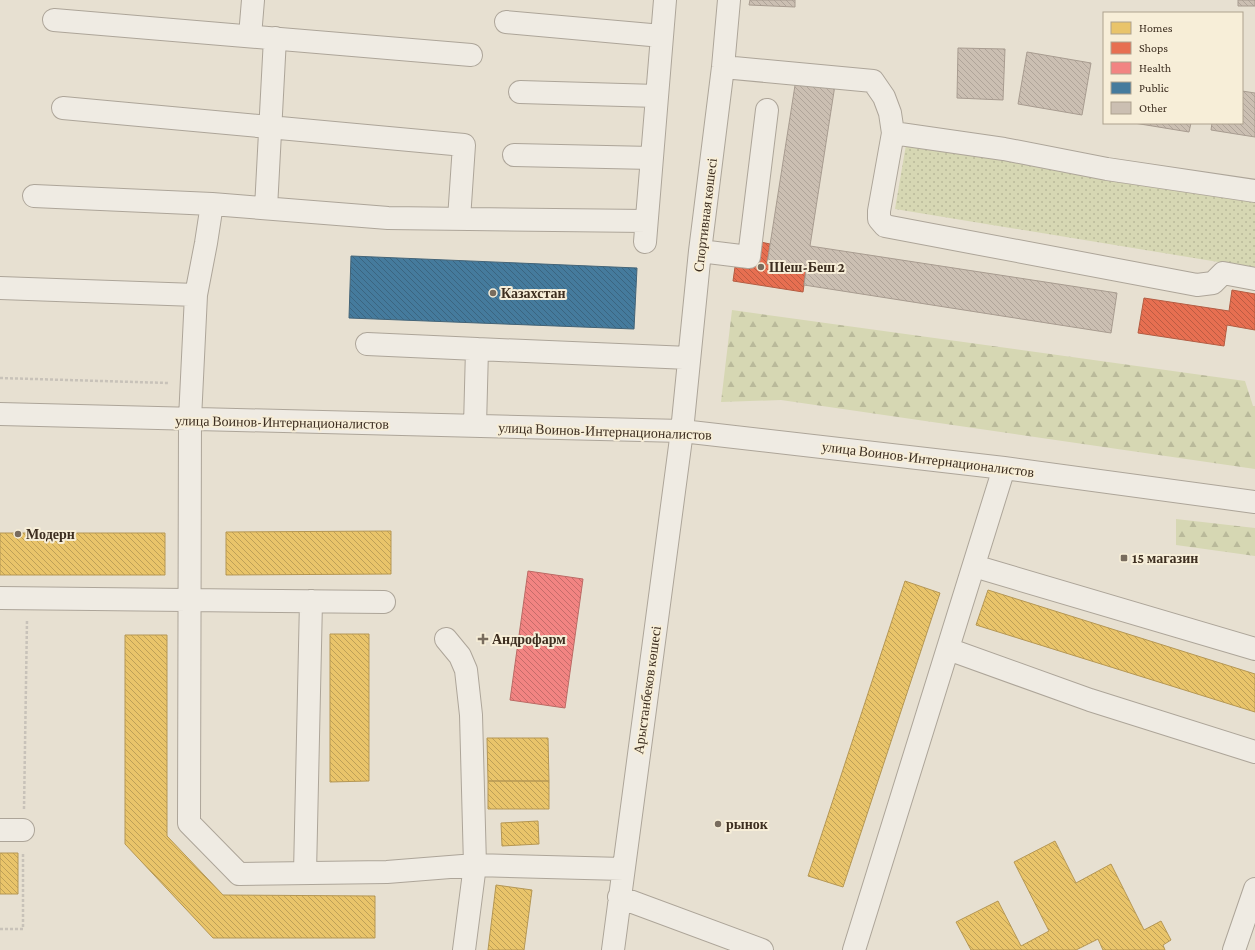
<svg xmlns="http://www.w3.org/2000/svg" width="1255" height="950" viewBox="0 0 1255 950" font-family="'Crimson Pro',serif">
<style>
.green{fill:url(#green-dots)}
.forest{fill:url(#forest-firs)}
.homes{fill:url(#homes-back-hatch);stroke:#b59754}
.shops{fill:url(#shops-back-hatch);stroke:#b45c42}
.health{fill:url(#health-back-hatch);stroke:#bc6a65}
.public{fill:url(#public-back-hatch);stroke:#436478}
.building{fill:url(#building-back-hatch);stroke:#a89c90}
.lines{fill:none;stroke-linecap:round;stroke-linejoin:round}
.minor-casing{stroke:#ada599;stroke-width:24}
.path{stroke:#c8c2b9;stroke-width:2.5;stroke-dasharray:3 2;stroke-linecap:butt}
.minor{stroke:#efebe3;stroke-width:22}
.poi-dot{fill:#786c5e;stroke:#f7eed8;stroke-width:1.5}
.labels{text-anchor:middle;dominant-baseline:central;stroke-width:4;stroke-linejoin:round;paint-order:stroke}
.street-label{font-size:14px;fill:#3d2e20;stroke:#f7eed8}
.poi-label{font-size:14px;font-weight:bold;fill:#3d2e20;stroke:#f7eed8;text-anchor:start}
</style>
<defs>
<pattern id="green-dots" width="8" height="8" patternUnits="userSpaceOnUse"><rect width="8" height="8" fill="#d6d7b3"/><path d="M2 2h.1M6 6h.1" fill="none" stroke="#b9b99a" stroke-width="1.8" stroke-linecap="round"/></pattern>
<pattern id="forest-firs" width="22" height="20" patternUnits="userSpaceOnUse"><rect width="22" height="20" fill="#d6d7b3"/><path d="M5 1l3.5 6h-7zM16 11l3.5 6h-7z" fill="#b9b99a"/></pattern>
<pattern id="homes-back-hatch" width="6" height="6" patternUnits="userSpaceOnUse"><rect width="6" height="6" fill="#e9c46a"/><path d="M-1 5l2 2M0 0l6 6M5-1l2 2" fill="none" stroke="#bea057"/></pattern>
<pattern id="shops-back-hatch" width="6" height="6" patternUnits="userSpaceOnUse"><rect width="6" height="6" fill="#e76f51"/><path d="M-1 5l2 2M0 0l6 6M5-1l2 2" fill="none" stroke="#bc5c43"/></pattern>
<pattern id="health-back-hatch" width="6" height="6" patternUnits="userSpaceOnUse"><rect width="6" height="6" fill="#f28482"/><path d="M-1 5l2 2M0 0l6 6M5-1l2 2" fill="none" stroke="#c56c6a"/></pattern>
<pattern id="public-back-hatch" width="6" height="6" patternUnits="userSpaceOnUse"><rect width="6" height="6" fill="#457b9d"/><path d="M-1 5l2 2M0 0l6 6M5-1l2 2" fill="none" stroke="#3b6580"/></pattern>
<pattern id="building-back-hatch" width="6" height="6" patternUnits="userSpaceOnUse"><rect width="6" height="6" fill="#cbbfb2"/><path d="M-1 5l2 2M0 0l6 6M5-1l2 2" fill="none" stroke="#afa499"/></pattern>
</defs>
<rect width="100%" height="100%" fill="#e7e0d1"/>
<path class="green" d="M 907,139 L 1255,196 L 1255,268 L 895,209 Z"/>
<path class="forest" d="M 732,310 L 1245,381 L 1253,406 L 1255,406 L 1255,469 L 781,400 L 721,402 Z
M 1176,519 L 1255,528 L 1255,556 L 1176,545 Z"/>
<path class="homes" d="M 391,531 L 391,574 L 226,575 L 226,532 Z
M 0,533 L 165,533 L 165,575 L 0,575 Z
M 905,581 L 940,593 L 843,887 L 808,876 Z
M 988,590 L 1255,674 L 1255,712 L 976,625 Z
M 330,634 L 369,634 L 369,781 L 330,782 Z
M 125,635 L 167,635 L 167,836 L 223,895 L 375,896 L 375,938 L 213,938 L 125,844 Z
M 487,738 L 548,738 L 549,781 L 488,781 Z
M 488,781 L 549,781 L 549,809 L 488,809 Z
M 538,821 L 539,844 L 502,846 L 501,823 Z
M 1055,841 L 1076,883 L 1111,864 L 1144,930 L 1161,921 L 1171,940 L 1163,945 L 1165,950 L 1103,950 L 1098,939 L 1076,950 L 971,950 L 956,922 L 998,901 L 1021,946 L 1049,931 L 1014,862 Z
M 0,853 L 18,853 L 18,894 L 0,894 Z
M 496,885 L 532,890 L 524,950 L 488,950 Z"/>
<path class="shops" d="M 756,241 L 770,244 L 767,264 L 806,270 L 803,292 L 733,281 L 736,260 Z
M 1232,290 L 1255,294 L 1255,330 L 1227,325 L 1224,346 L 1138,333 L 1144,298 L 1229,311 Z"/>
<path class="health" d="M 528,571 L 583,579 L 565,708 L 510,700 Z"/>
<path class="public" d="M 351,256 L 637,268 L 634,329 L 349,318 Z"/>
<path class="building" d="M 750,0 L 795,0 L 795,7 L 749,5 Z
M 1238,0 L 1255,0 L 1255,6 L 1238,6 Z
M 958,48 L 1005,49 L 1003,100 L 957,98 Z
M 1027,52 L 1091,63 L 1082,115 L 1018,104 Z
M 796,79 L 835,85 L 810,246 L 1117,293 L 1111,333 L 804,285 L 806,270 L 767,264 Z
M 1242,91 L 1255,93 L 1255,137 L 1211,130 L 1212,123 L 1242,123 Z
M 1134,123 L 1191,123 L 1189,132 Z"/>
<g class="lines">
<g class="minor-casing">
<path id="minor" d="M 54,20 L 471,55
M 506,22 L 662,36
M 250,36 L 253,0
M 723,67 L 873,81 L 884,97 L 890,113 L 893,133 L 879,211 L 879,219 L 885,226 L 1197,285 L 1213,283 L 1223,273 L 1255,279
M 520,92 L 657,96
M 63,108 L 464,145 L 459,219
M 893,133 L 1004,149 L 1107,169 L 1255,191
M 514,155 L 652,158
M 34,196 L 212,204 L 388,218 L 646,221
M 212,204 L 206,243 L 196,295 L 190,419 L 189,823 L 239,874 L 387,872 L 475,865 L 623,869
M 266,208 L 275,38
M 645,242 L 665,0
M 700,251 L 749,257 L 767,110
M 0,288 L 196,295
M 367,344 L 477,349
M 0,414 L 682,431 L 1004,468 L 1255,502
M 475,426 L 477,349 L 689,358
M 974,566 L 1255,649
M 0,598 L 384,602
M 446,639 L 460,656 L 466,670 L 471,715 L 475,865 L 464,950
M 948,649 L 1090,700 L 1255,752
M 0,830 L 23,830
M 305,873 L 311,601
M 619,897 L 762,950
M 613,950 L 682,431 L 700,251 L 723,67 L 729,0
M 854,950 L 1004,468
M 1234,950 L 1255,889"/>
</g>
<path class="path" d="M 0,378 L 169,383
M 24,809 L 27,620
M 0,929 L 23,929 L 23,852"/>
<use href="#minor" class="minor"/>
</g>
<g class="poi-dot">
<circle cx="761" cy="267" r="4"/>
<circle cx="493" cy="293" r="4"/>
<circle cx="18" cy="534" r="4"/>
<rect x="1120" y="554" width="8" height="8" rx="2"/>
<path d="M481 633h4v4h4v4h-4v4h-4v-4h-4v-4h4z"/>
<circle cx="718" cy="824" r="4"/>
</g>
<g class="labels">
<g class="street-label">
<text transform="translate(705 215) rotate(-83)">Спортивная көшесі</text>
<text transform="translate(282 422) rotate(1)">улица Воинов-Интернационалистов</text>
<text transform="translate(605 431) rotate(2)">улица Воинов-Интернационалистов</text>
<text transform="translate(928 459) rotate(7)">улица Воинов-Интернационалистов</text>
<text transform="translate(647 690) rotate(-82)">Арыстанбеков көшесі</text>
</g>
<g class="poi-label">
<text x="769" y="267">Шеш-Беш 2</text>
<text x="501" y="293">Казахстан</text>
<text x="26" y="534">Модерн</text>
<text x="1132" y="558">15 магазин</text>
<text x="492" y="639">Андрофарм</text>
<text x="726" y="824">рынок</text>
</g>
</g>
<rect x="1103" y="12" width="140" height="112" fill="#f7eed8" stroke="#ada18e"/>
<rect x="1111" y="22" width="20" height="12" fill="#e9c46a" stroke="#ada18e"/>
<text x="1139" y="32" font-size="12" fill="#3d2e20">Homes</text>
<rect x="1111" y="42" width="20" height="12" fill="#e76f51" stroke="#ada18e"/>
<text x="1139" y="52" font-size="12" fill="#3d2e20">Shops</text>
<rect x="1111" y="62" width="20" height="12" fill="#f28482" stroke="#ada18e"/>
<text x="1139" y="72" font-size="12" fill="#3d2e20">Health</text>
<rect x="1111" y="82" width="20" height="12" fill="#457b9d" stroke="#ada18e"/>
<text x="1139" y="92" font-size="12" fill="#3d2e20">Public</text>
<rect x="1111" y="102" width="20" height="12" fill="#cbbfb2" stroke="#ada18e"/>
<text x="1139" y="112" font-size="12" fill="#3d2e20">Other</text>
</svg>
